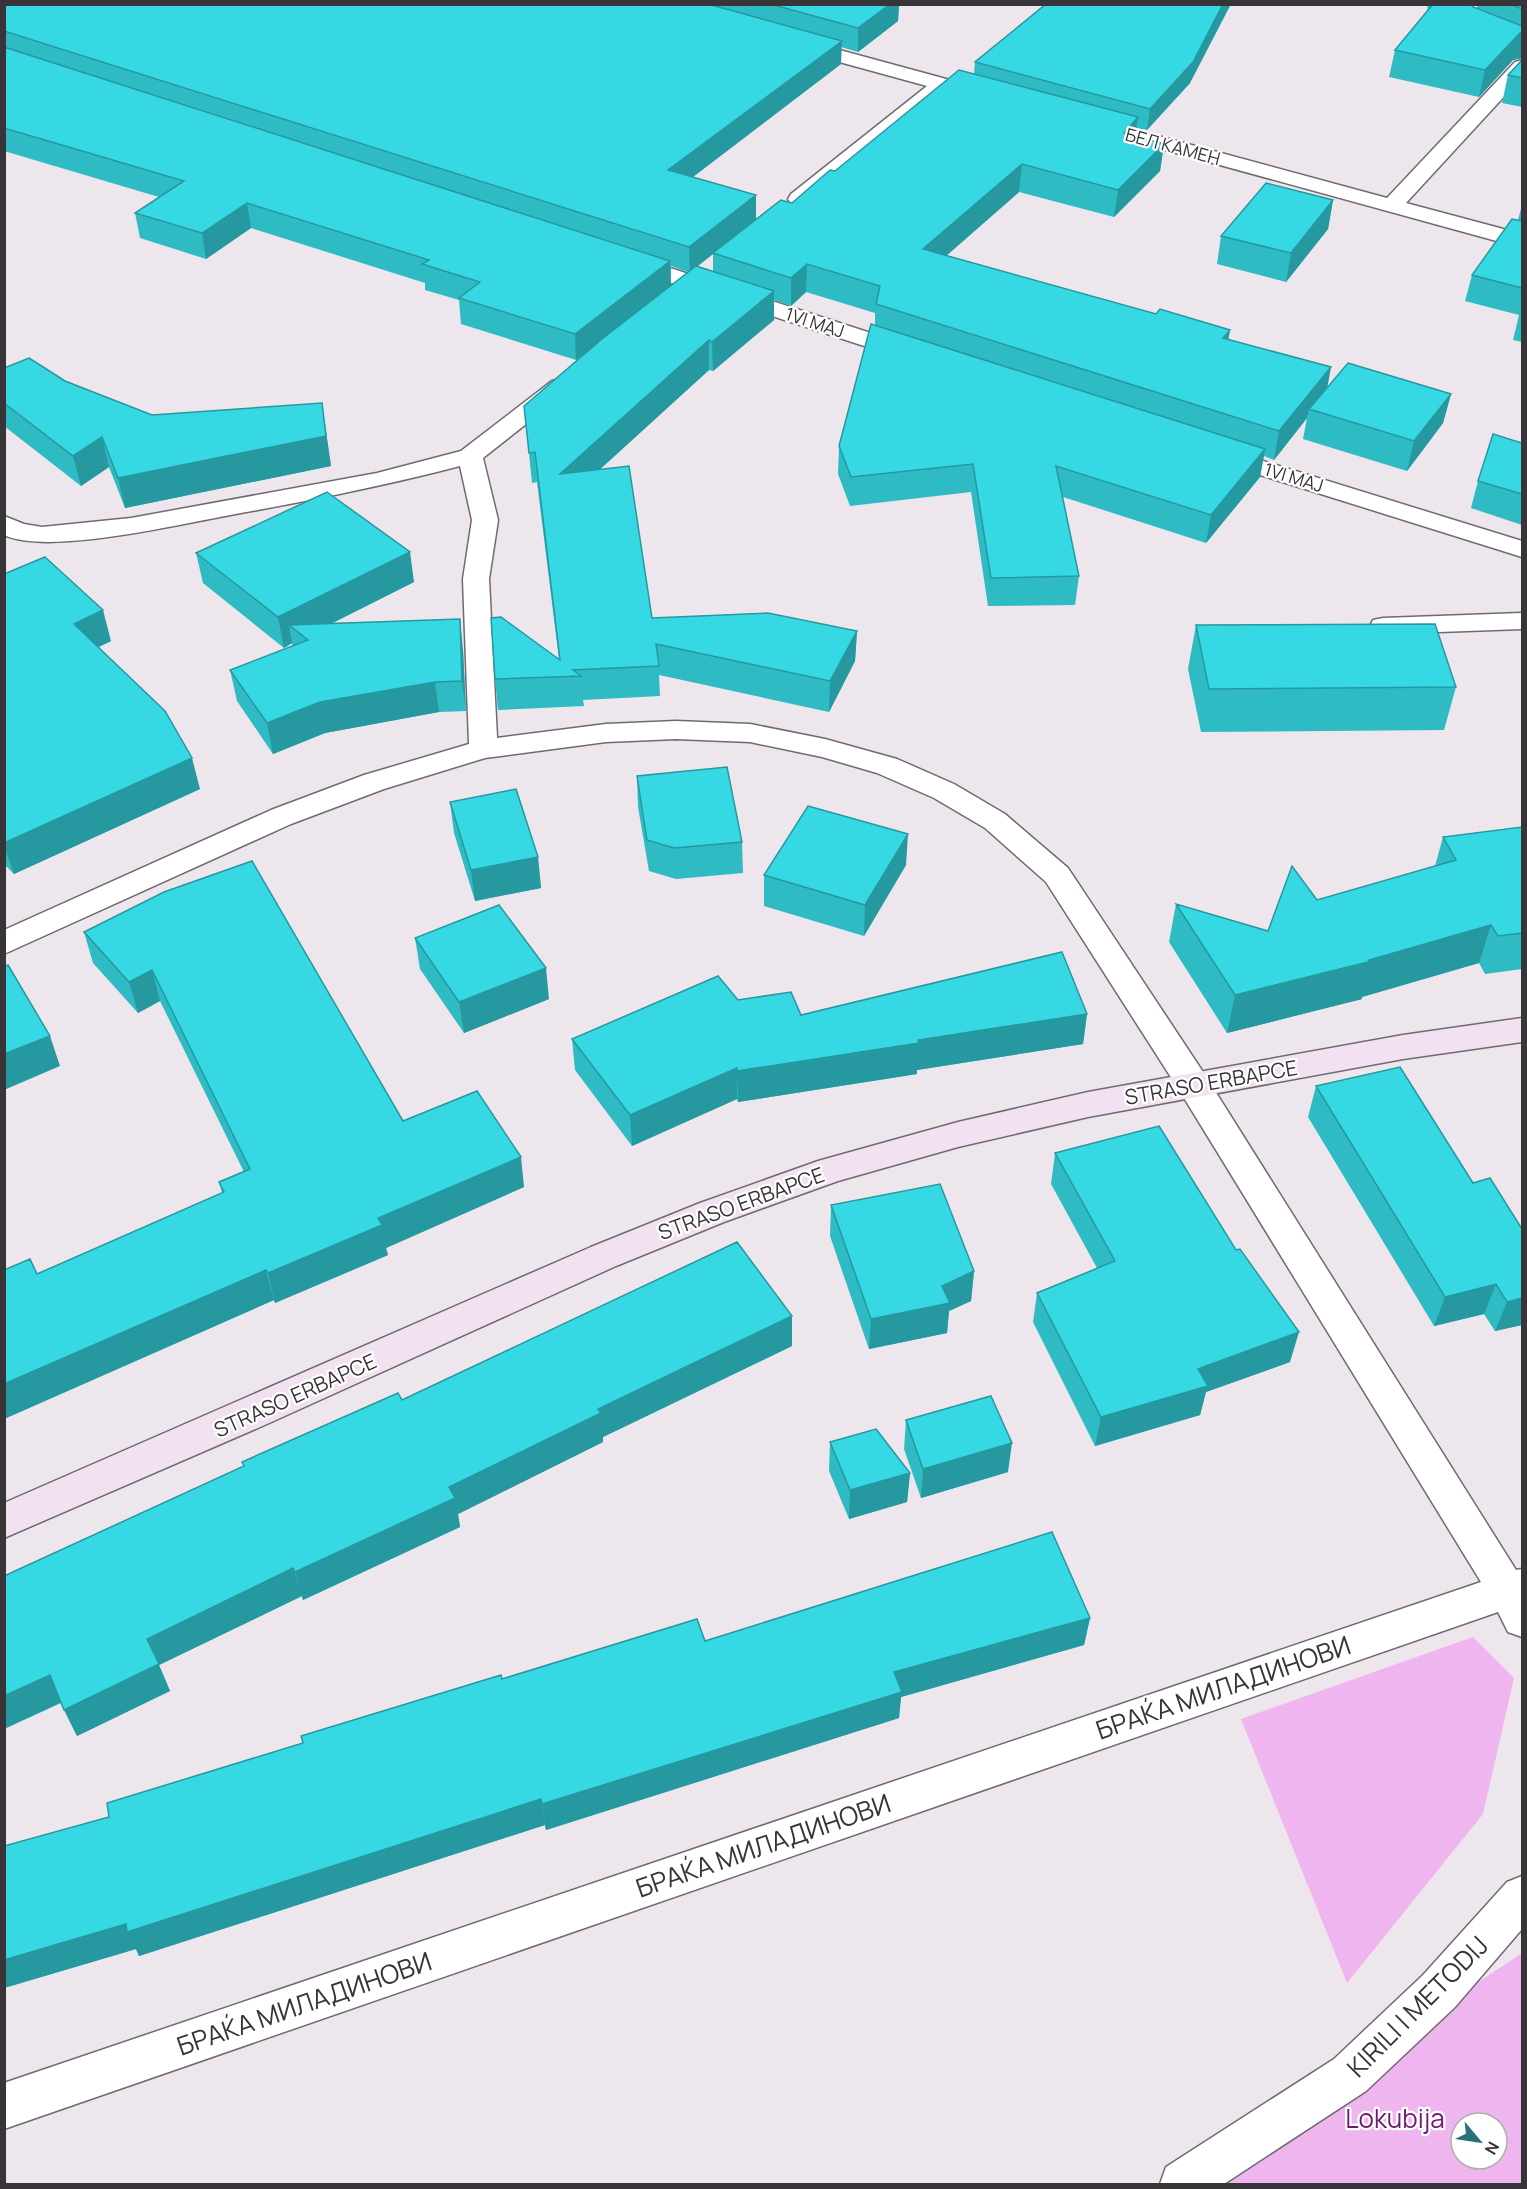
<svg xmlns="http://www.w3.org/2000/svg" width="1527" height="2189" viewBox="0 0 1527 2189" font-family="Manrope,sans-serif">
<style>
.green{fill:#efb5ee;fill-rule:evenodd}
.lines{fill:none;stroke-linecap:round;stroke-linejoin:round}
.minor-casing{stroke:#706a70;stroke-width:3}
.secondary-casing{stroke:#706a70;stroke-width:3}
.minor{fill:#fff;fill-rule:evenodd}
.secondary{fill:#f2e2f1;fill-rule:evenodd}
.wall{fill:#2ebbc3;fill-rule:evenodd}
.shaded-wall{fill:#26989f}
.building{fill:#36d9e3;stroke:#26989f;stroke-width:1.5}
.labels{text-anchor:middle;dominant-baseline:central;stroke-width:4.5;stroke-linejoin:round;paint-order:stroke}
.far-street-label{font-size:18px;fill:#373537;stroke:#fff}
.street-label{font-size:21px;fill:#373537;stroke:#fff}
.near-street-label{font-size:26px;fill:#373537;stroke:#fff}
.near-park-label{font-size:26px;fill:#6f1971;stroke:#fff}
</style>
<rect width="100%" height="100%" fill="#eee6ed"/>
<path class="green" d="M 1473,1637 L 1514,1678 L 1483,1814 L 1347,1983 L 1241,1719 Z
M 1522,1953 L 1522,2184 L 1176,2184 ZM 1461,2123 L 1497,2123 L 1497,2159 L 1461,2159 Z"/>
<g class="lines">
<g class="minor-casing">
<path id="minor" d="M 799,39 L 994,92 L 997,96 L 994,100 L 987,102 L 946,91 L 807,204 L 791,204 L 788,199 L 791,194 L 927,86 L 792,49 L 789,45 Z
M 1522,60 L 1522,77 L 1406,203 L 1522,234 L 1522,248 L 1085,128 L 1082,124 L 1085,120 L 1092,118 L 1387,198 L 1515,62 Z
M 627,254 L 917,348 L 921,353 L 917,358 L 901,358 L 619,266 L 616,261 L 619,256 Z
M 560,379 L 568,381 L 572,386 L 568,391 L 483,458 L 498,520 L 489,579 L 497,738 L 606,724 L 676,721 L 750,724 L 825,739 L 897,759 L 954,784 L 1005,814 L 1068,868 L 1205,1075 L 1516,1570 L 1522,1569 L 1522,1637 L 1508,1632 L 1498,1612 L 4,2129 L 4,2083 L 1481,1582 L 1181,1093 L 1046,882 L 985,828 L 934,798 L 877,773 L 822,757 L 750,742 L 676,739 L 606,742 L 485,758 L 384,789 L 291,824 L 4,954 L 4,930 L 271,810 L 364,775 L 469,744 L 463,579 L 472,520 L 460,466 C 380,487 301,502 220,517 C 172,526 46,555 4,535 L 4,516 L 24,524 L 42,527 L 131,518 L 377,473 L 461,451 L 552,381 Z
M 1218,447 L 1522,541 L 1522,557 L 1209,459 L 1206,454 L 1209,449 Z
M 1522,613 L 1522,629 L 1383,634 L 1373,632 L 1370,626 L 1373,620 L 1383,618 Z
M 1522,1876 L 1522,1929 L 1455,2007 L 1366,2091 L 1224,2184 L 1160,2184 L 1166,2167 L 1334,2059 L 1423,1975 L 1507,1882 Z"/>
</g>
<g class="secondary-casing">
<path id="secondary" d="M 1522,1018 L 1522,1042 L 1403,1059 L 1088,1117 L 958,1147 L 838,1181 L 724,1222 L 616,1266 L 267,1424 L 4,1538 L 4,1503 L 591,1247 L 700,1203 L 818,1161 L 958,1122 L 1088,1092 L 1403,1035 Z"/>
</g>
<use href="#minor" class="minor"/>
<use href="#secondary" class="secondary"/>
</g>
<path class="wall" d="M 4,4 L 899,4 L 898,21 L 858,52 L 841,47 L 841,64 L 693,177 L 756,195 L 756,219 L 792,203 L 974,74 L 975,62 L 1190,83 L 1147,130 L 1136,128 L 1135,136 L 1164,144 L 1160,171 L 1114,217 L 1019,192 L 946,256 L 1156,314 L 1230,330 L 1228,339 L 1327,388 L 1451,394 L 1443,423 L 1407,471 L 1303,439 L 1307,418 L 1274,460 L 1264,456 L 1260,477 L 1206,543 L 1063,497 L 1079,576 L 1075,605 L 988,606 L 971,492 L 850,506 L 838,474 L 839,446 L 875,325 L 875,313 L 806,292 L 791,306 L 774,300 L 774,320 L 713,371 L 709,370 L 600,469 L 652,618 L 857,631 L 855,661 L 829,712 L 659,675 L 660,696 L 583,700 L 584,706 L 498,710 L 495,679 L 559,659 L 537,482 L 532,483 L 524,406 L 586,352 L 576,360 L 461,324 L 459,300 L 425,290 L 425,283 L 251,228 L 206,259 L 140,238 L 135,213 L 159,197 L 4,151 ZM 713,254 L 713,271 L 698,266 ZM 671,266 L 688,272 L 671,285 Z
M 1427,4 L 1471,4 L 1473,7 L 1477,8 L 1477,4 L 1522,4 L 1522,58 L 1513,60 L 1479,97 L 1389,77 L 1395,50 L 1428,11 Z
M 1522,60 L 1522,107 L 1502,103 L 1508,75 Z
M 1333,200 L 1328,229 L 1286,282 L 1217,264 L 1221,236 Z
M 1522,205 L 1522,342 L 1513,340 L 1519,315 L 1465,301 L 1472,275 L 1518,220 Z
M 4,368 L 65,381 L 152,415 L 326,433 L 331,466 L 125,508 L 109,467 L 81,486 L 4,426 Z
M 1522,443 L 1522,525 L 1471,508 L 1478,481 Z
M 196,553 L 414,582 L 331,624 L 463,650 L 466,711 L 439,712 L 325,733 L 273,754 L 237,701 L 230,670 L 292,646 L 292,643 L 284,648 L 203,583 Z
M 4,574 L 111,641 L 99,647 L 200,789 L 14,874 L 4,864 Z
M 1196,625 L 1456,687 L 1444,730 L 1201,732 L 1188,669 Z
M 637,776 L 742,842 L 743,873 L 676,879 L 649,871 L 638,807 Z
M 450,802 L 538,857 L 541,888 L 475,901 L 454,833 Z
M 1522,827 L 1522,969 L 1485,974 L 1479,963 L 1362,997 L 1362,999 L 1227,1033 L 1169,942 L 1176,904 L 1268,931 L 1435,866 L 1443,837 Z
M 906,865 L 864,936 L 764,906 L 764,875 Z
M 164,892 L 403,1121 L 524,1187 L 386,1248 L 388,1255 L 275,1303 L 274,1300 L 4,1419 L 4,1270 L 37,1274 L 222,1193 L 219,1182 L 244,1172 L 160,1001 L 138,1013 L 93,963 L 84,932 Z
M 415,938 L 549,999 L 464,1033 L 420,969 Z
M 738,1000 L 801,1015 L 1087,1014 L 1083,1044 L 917,1070 L 917,1074 L 738,1102 L 737,1099 L 632,1146 L 575,1070 L 572,1039 Z
M 1316,1086 L 1473,1183 L 1522,1325 L 1495,1331 L 1484,1314 L 1434,1326 L 1308,1117 Z
M 1055,1153 L 1290,1362 L 1206,1392 L 1200,1415 L 1095,1446 L 1033,1322 L 1037,1293 L 1097,1268 L 1051,1184 Z
M 831,1205 L 974,1271 L 971,1301 L 949,1311 L 947,1333 L 869,1349 L 830,1236 Z
M 792,1346 L 603,1437 L 603,1442 L 458,1514 L 460,1527 L 303,1600 L 302,1596 L 159,1665 L 170,1691 L 77,1736 L 61,1703 L 4,1729 L 4,1576 L 244,1466 L 242,1462 L 402,1400 Z
M 906,1420 L 1008,1472 L 921,1498 L 904,1449 Z
M 830,1442 L 910,1473 L 907,1502 L 849,1519 L 829,1471 Z
M 1090,1618 L 1084,1645 L 901,1697 L 899,1718 L 546,1830 L 545,1825 L 139,1956 L 136,1949 L 4,1988 L 4,1846 L 109,1817 L 303,1743 L 502,1679 L 705,1641 Z"/>
<path class="shaded-wall" d="M 890,4 L 899,4 L 898,21 L 858,52 L 858,28 Z
M 1223,4 L 1231,4 L 1190,83 L 1147,130 L 1150,109 Z
M 1520,33 L 1522,33 L 1522,58 L 1513,60 L 1479,97 L 1485,70 Z
M 842,41 L 841,64 L 669,195 L 668,170 Z
M 1138,117 L 1134,144 L 1124,133 Z
M 1164,144 L 1160,171 L 1114,217 L 1118,190 Z
M 1022,164 L 1019,192 L 922,277 L 923,249 Z
M 756,195 L 756,220 L 690,272 L 689,247 Z
M 1333,200 L 1328,229 L 1286,282 L 1291,253 Z
M 247,203 L 251,228 L 206,259 L 202,233 Z
M 670,261 L 671,287 L 576,360 L 575,334 Z
M 807,264 L 806,292 L 791,306 L 791,278 Z
M 774,291 L 774,320 L 713,371 L 712,342 Z
M 1230,330 L 1225,358 L 1223,338 Z
M 709,340 L 709,370 L 562,504 L 560,474 Z
M 1331,367 L 1326,395 L 1309,409 L 1307,418 L 1274,460 L 1279,431 Z
M 1451,394 L 1443,423 L 1407,471 L 1414,441 Z
M 322,403 L 331,466 L 125,508 L 118,478 Z
M 102,437 L 109,467 L 81,486 L 73,456 Z
M 1265,449 L 1260,477 L 1206,543 L 1211,515 Z
M 410,552 L 414,582 L 304,637 L 289,625 L 292,643 L 284,648 L 278,617 Z
M 103,610 L 111,641 L 83,654 L 74,624 Z
M 460,619 L 463,650 L 466,711 L 462,681 Z
M 857,631 L 855,661 L 829,712 L 830,681 Z
M 435,682 L 439,712 L 325,733 L 273,754 L 267,723 L 320,702 Z
M 192,758 L 200,789 L 14,874 L 4,846 L 4,843 Z
M 908,834 L 906,865 L 864,936 L 865,905 Z
M 538,857 L 541,888 L 475,901 L 471,870 Z
M 1491,925 L 1479,963 L 1362,997 L 1362,999 L 1227,1033 L 1235,995 L 1369,960 Z
M 546,968 L 549,999 L 464,1033 L 459,1002 Z
M 152,970 L 160,1001 L 138,1013 L 129,982 Z
M 1087,1014 L 1083,1044 L 917,1070 L 917,1074 L 738,1102 L 737,1071 L 918,1040 Z
M 50,1036 L 60,1066 L 4,1090 L 4,1054 Z
M 737,1068 L 737,1099 L 632,1146 L 630,1115 Z
M 521,1157 L 524,1187 L 386,1248 L 388,1255 L 275,1303 L 268,1273 L 378,1218 Z
M 266,1270 L 274,1300 L 4,1419 L 4,1384 Z
M 974,1271 L 971,1301 L 949,1311 L 947,1333 L 869,1349 L 871,1319 Z
M 1496,1284 L 1484,1314 L 1434,1326 L 1445,1297 Z
M 1522,1298 L 1522,1325 L 1495,1331 L 1507,1302 Z
M 792,1316 L 792,1346 L 603,1437 L 603,1442 L 458,1514 L 460,1527 L 303,1600 L 295,1572 L 449,1487 L 598,1409 Z
M 1299,1332 L 1290,1362 L 1206,1392 L 1200,1415 L 1095,1446 L 1101,1417 L 1198,1369 Z
M 1012,1443 L 1008,1472 L 921,1498 L 923,1469 Z
M 910,1473 L 907,1502 L 849,1519 L 850,1490 Z
M 293,1568 L 302,1596 L 159,1665 L 170,1691 L 77,1736 L 64,1710 L 147,1639 Z
M 1090,1618 L 1084,1645 L 901,1697 L 899,1718 L 546,1830 L 542,1804 L 894,1672 Z
M 50,1675 L 62,1702 L 4,1729 L 4,1696 Z
M 541,1799 L 545,1825 L 139,1956 L 136,1949 L 4,1988 L 4,1960 Z"/>
<path class="building" d="M 4,4 L 708,4 L 842,41 L 668,170 L 756,195 L 689,247 L 4,31 Z
M 770,4 L 890,4 L 858,28 Z
M 1046,4 L 1223,4 L 1193,62 L 1150,109 L 975,62 Z
M 1433,4 L 1471,4 L 1473,7 L 1522,26 L 1522,33 L 1520,33 L 1485,70 L 1395,50 Z
M 1511,4 L 1522,4 L 1522,9 Z
M 4,47 L 670,261 L 575,334 L 459,298 L 480,282 L 422,264 L 429,260 L 247,203 L 202,233 L 135,213 L 184,181 L 4,128 Z
M 1522,60 L 1522,78 L 1508,75 Z
M 959,70 L 1138,117 L 1124,133 L 1164,144 L 1118,190 L 1022,164 L 923,249 L 1156,314 L 1160,309 L 1230,330 L 1223,338 L 1331,367 L 1279,431 L 876,304 L 880,286 L 807,264 L 791,278 L 713,253 L 781,200 L 792,203 L 830,170 L 835,171 Z
M 1266,183 L 1333,200 L 1291,253 L 1221,236 Z
M 1512,219 L 1522,221 L 1522,288 L 1472,275 Z
M 696,266 L 774,291 L 712,342 L 709,340 L 560,474 L 629,466 L 652,618 L 768,613 L 857,631 L 830,681 L 656,644 L 659,666 L 573,670 L 581,676 L 495,679 L 491,618 L 501,617 L 560,660 L 535,452 L 529,453 L 524,406 L 602,339 Z
M 871,324 L 1265,449 L 1211,515 L 1056,466 L 1079,576 L 991,578 L 973,464 L 851,477 L 839,446 Z
M 29,358 L 65,381 L 152,415 L 322,403 L 326,436 L 118,478 L 102,437 L 73,456 L 4,403 L 4,368 Z
M 1348,363 L 1451,394 L 1414,441 L 1309,409 Z
M 1493,434 L 1522,443 L 1522,494 L 1478,481 Z
M 327,492 L 410,552 L 278,617 L 196,553 Z
M 45,557 L 103,610 L 74,624 L 165,711 L 192,758 L 4,843 L 4,574 Z
M 460,619 L 462,681 L 435,682 L 320,702 L 267,723 L 230,670 L 308,640 L 289,625 Z
M 1435,624 L 1456,687 L 1209,689 L 1196,625 Z
M 727,767 L 742,842 L 674,848 L 647,840 L 637,776 Z
M 516,789 L 538,857 L 471,870 L 450,802 Z
M 808,806 L 908,834 L 865,905 L 764,875 Z
M 1522,827 L 1522,933 L 1498,936 L 1491,925 L 1369,960 L 1372,961 L 1235,995 L 1176,904 L 1268,931 L 1292,866 L 1317,900 L 1456,860 L 1443,837 Z
M 252,861 L 403,1121 L 477,1091 L 521,1157 L 378,1218 L 382,1225 L 268,1273 L 266,1270 L 4,1384 L 4,1270 L 30,1259 L 37,1274 L 224,1192 L 219,1182 L 250,1169 L 152,970 L 129,982 L 84,932 L 164,892 Z
M 499,905 L 546,968 L 459,1002 L 415,938 Z
M 1062,952 L 1087,1014 L 918,1040 L 919,1043 L 737,1071 L 737,1068 L 630,1115 L 572,1039 L 718,976 L 738,1000 L 791,992 L 801,1015 Z
M 8,965 L 50,1036 L 4,1054 L 4,967 Z
M 1400,1067 L 1473,1183 L 1490,1178 L 1522,1229 L 1522,1298 L 1507,1302 L 1496,1284 L 1445,1297 L 1316,1086 Z
M 1159,1126 L 1236,1250 L 1240,1249 L 1299,1332 L 1198,1369 L 1208,1386 L 1101,1417 L 1037,1293 L 1115,1261 L 1055,1153 Z
M 940,1184 L 974,1271 L 942,1286 L 950,1303 L 871,1319 L 831,1205 Z
M 737,1242 L 792,1316 L 598,1409 L 601,1413 L 449,1487 L 455,1498 L 295,1572 L 293,1568 L 147,1639 L 159,1664 L 64,1710 L 50,1675 L 4,1696 L 4,1576 L 244,1466 L 242,1462 L 398,1393 L 402,1400 Z
M 991,1396 L 1012,1443 L 923,1469 L 906,1420 Z
M 876,1429 L 910,1473 L 850,1490 L 830,1442 Z
M 1052,1532 L 1090,1618 L 894,1672 L 902,1692 L 542,1804 L 541,1799 L 127,1932 L 126,1924 L 4,1960 L 4,1846 L 109,1817 L 107,1803 L 303,1743 L 301,1736 L 501,1675 L 502,1679 L 697,1619 L 705,1641 Z"/>
<g class="labels">
<g class="far-street-label">
<text transform="translate(1173 146) rotate(15)">БЕЛ КАМЕН</text>
<text transform="translate(815 322) rotate(18)">1VI MAJ</text>
<text transform="translate(1294 477) rotate(17)">1VI MAJ</text>
</g>
<g class="street-label">
<text transform="translate(1211 1082) rotate(-10)">STRASO ERBAPCE</text>
<text transform="translate(741 1203) rotate(-20)">STRASO ERBAPCE</text>
<text transform="translate(295 1395) rotate(-24)">STRASO ERBAPCE</text>
</g>
<g class="near-street-label">
<text transform="translate(1223 1687) rotate(-19)">БРАЌА МИЛАДИНОВИ</text>
<text transform="translate(763 1845) rotate(-19)">БРАЌА МИЛАДИНОВИ</text>
<text transform="translate(304 2003) rotate(-19)">БРАЌА МИЛАДИНОВИ</text>
<text transform="translate(1417 2006) rotate(-45)">KIRILI I METODIJ</text>
</g>
<g class="near-park-label">
<text x="1395" y="2118">Lokubija</text>
</g>
</g>
<rect width="1527" height="2189" fill="none" stroke="#373537" stroke-width="12"/>
<g transform="translate(1479 2141) rotate(119)"><circle r="28" fill="#ffffff" stroke="#afaeaf" stroke-width="1.5"/>
<path d="M0-4.5L10 22L0 15L-10 22Z" fill="#277276"/>
<text y="-9" font-size="16" font-weight="bold" text-anchor="middle" fill="#373537">N</text>
</g>
</svg>
